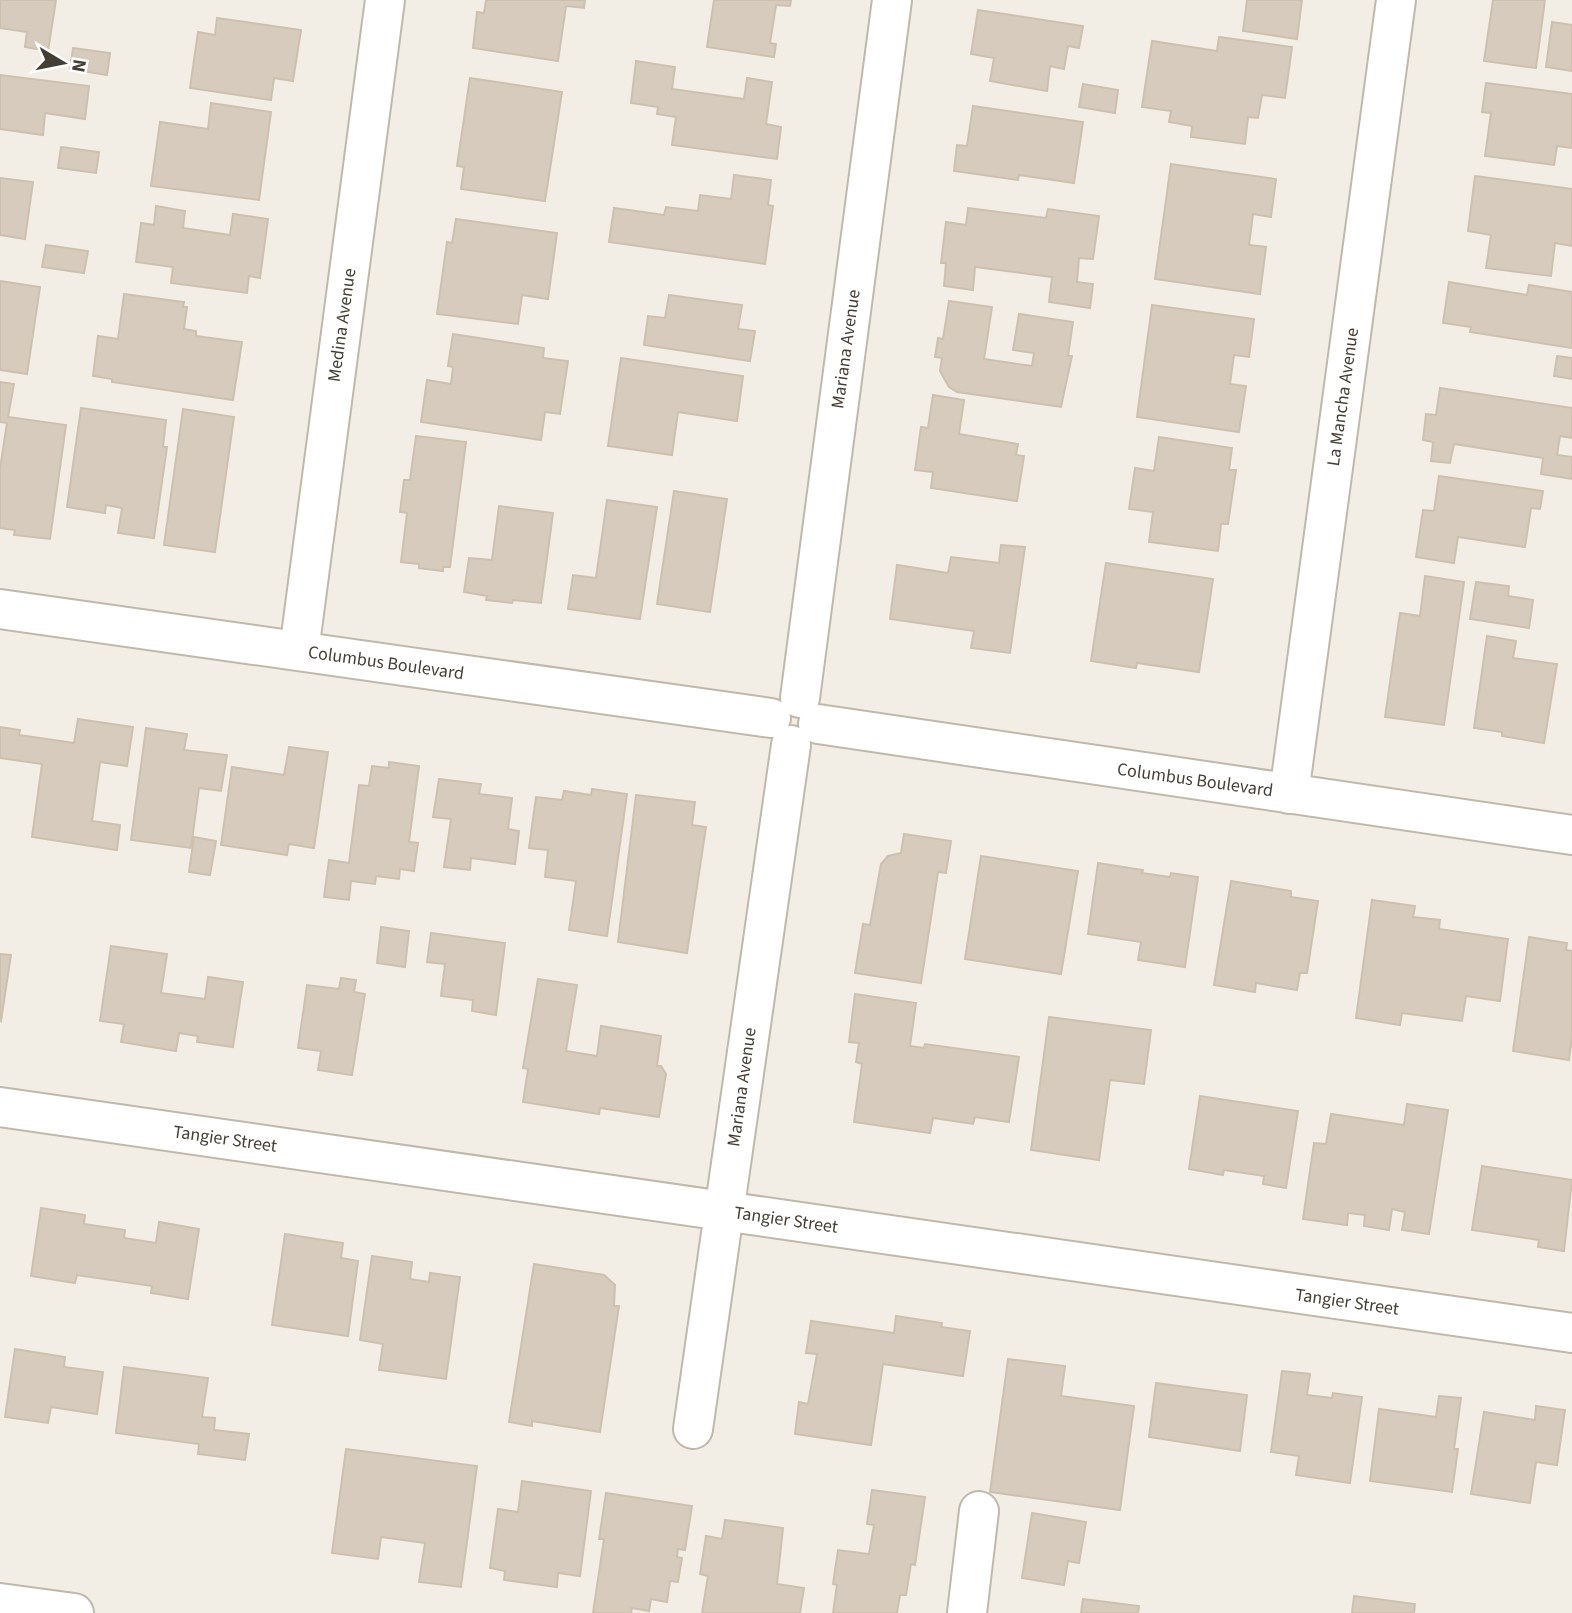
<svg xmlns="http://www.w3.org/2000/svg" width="1572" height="1613" viewBox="0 0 1572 1613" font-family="'Source Sans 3',sans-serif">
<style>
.building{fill:#d7cbbe;stroke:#cec0ae;stroke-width:2}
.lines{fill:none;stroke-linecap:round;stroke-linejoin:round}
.minor-casing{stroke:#c1b8ab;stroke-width:42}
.minor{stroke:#fff;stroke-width:38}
.labels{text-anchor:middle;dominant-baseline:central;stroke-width:6;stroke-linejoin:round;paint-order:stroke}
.street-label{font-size:18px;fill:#453e35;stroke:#fff}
</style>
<rect width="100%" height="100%" fill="#f2eee5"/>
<path class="building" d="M 0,0 L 56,0 L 48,51 L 25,47 L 27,32 L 0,28 Z
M 486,0 L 585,0 L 584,8 L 566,6 L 558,61 L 473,48 L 477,12 L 484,13 Z
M 714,0 L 791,0 L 790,6 L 776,5 L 770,43 L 776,44 L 774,57 L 707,47 Z
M 1247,0 L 1302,0 L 1297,39 L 1243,31 Z
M 1493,0 L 1545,0 L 1536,68 L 1484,61 Z
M 978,10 L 1083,26 L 1079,48 L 1068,46 L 1064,69 L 1050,66 L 1047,91 L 990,81 L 994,58 L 971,54 Z
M 217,18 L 301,30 L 293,81 L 274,78 L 271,100 L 190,88 L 198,32 L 215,35 Z
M 1552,22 L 1572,25 L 1572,71 L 1546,67 Z
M 1219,37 L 1292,47 L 1285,98 L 1262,95 L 1258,118 L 1248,117 L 1245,144 L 1191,137 L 1192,126 L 1169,122 L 1171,111 L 1142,107 L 1152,41 L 1217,51 Z
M 73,48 L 110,53 L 107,75 L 70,69 Z
M 636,61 L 675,67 L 672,89 L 744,99 L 747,78 L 772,82 L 766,124 L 781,127 L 777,159 L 672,145 L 676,117 L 657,114 L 658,107 L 631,103 Z
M 0,75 L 89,86 L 85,119 L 45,113 L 43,135 L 0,129 Z
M 470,78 L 562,92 L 545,201 L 461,189 L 464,167 L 457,166 Z
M 1486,83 L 1572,94 L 1572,148 L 1557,146 L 1554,165 L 1485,156 L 1491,113 L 1482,112 Z
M 1083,84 L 1118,90 L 1115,113 L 1079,107 Z
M 211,103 L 271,112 L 259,200 L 151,186 L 160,122 L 208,129 Z
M 973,106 L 1083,122 L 1074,183 L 1019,175 L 1018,180 L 954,171 L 957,145 L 967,146 Z
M 61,147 L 99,152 L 96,173 L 58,168 Z
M 1171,164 L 1276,179 L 1271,217 L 1253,214 L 1249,245 L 1266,247 L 1260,294 L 1155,279 Z
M 734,175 L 771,180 L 768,205 L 773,206 L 765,264 L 609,242 L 614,208 L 664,215 L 666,207 L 698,211 L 700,195 L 731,199 Z
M 1475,176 L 1572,189 L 1572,246 L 1555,243 L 1551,276 L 1486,268 L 1491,235 L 1468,231 Z
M 0,178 L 33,182 L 25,239 L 0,235 Z
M 156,206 L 185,211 L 183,228 L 230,235 L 233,214 L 268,219 L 260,278 L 249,276 L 247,293 L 171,283 L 173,267 L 136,262 L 141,223 L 154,225 Z
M 968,208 L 1046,218 L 1048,209 L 1099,216 L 1093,259 L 1079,258 L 1077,282 L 1093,284 L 1090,308 L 1049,302 L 1052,277 L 975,267 L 973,290 L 944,286 L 946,263 L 941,263 L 946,222 L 966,225 Z
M 456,219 L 557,233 L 548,299 L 522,295 L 518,324 L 437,314 L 447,242 L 452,243 Z
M 46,245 L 88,251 L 84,273 L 42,267 Z
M 0,281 L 40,287 L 27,374 L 0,370 Z
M 1449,282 L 1527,295 L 1529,285 L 1572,292 L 1572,348 L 1470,332 L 1471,327 L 1443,323 Z
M 124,294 L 184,302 L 183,307 L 187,307 L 184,329 L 196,331 L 196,336 L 242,342 L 233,400 L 112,382 L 112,379 L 93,376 L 98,336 L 118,339 Z
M 669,295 L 742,305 L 738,329 L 755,331 L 750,361 L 644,345 L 648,316 L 665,318 Z
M 949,301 L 992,307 L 984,359 L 1032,366 L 1034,353 L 1013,350 L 1019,314 L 1073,322 L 1068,356 L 1072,356 L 1061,407 L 957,392 L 949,387 L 940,371 L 942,358 L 935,357 L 938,338 L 943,339 Z
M 1152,305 L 1254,319 L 1249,357 L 1234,355 L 1230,384 L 1246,386 L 1239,432 L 1137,417 Z
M 453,334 L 544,348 L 543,358 L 568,361 L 560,414 L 545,412 L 541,440 L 421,422 L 427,380 L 451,384 L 453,367 L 448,366 Z
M 1557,356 L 1572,358 L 1572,379 L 1554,376 Z
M 621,358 L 743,376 L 737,421 L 678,412 L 672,455 L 608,446 Z
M 0,382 L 14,384 L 8,417 L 66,425 L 50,539 L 14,535 L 15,530 L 0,528 L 0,469 L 7,423 L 0,422 Z
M 1440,388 L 1572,408 L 1572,438 L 1560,436 L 1557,455 L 1572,457 L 1572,479 L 1541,474 L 1543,458 L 1454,444 L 1450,463 L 1431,461 L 1433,442 L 1423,440 L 1426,414 L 1436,415 Z
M 933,395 L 964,400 L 959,434 L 1018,444 L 1016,455 L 1024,456 L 1017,501 L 931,488 L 933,472 L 915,470 L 921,427 L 928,428 Z
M 81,408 L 166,420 L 163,447 L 167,447 L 154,538 L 118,533 L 122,508 L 106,505 L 105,513 L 67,507 Z
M 183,409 L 234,417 L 215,552 L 164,545 Z
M 416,436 L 466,442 L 450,567 L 443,567 L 443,571 L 419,568 L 419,564 L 401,562 L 407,513 L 400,512 L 404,480 L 410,480 Z
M 1159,437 L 1232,448 L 1229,470 L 1236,470 L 1228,524 L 1221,524 L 1218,551 L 1149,542 L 1153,512 L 1129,509 L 1135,468 L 1154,471 Z
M 1439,476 L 1543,491 L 1540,509 L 1531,508 L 1525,547 L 1458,537 L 1454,563 L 1416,557 L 1423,510 L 1434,511 Z
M 674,491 L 727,499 L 710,612 L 657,604 Z
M 607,500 L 657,507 L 640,619 L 568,609 L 573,575 L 596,578 Z
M 499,506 L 553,513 L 541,603 L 513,600 L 512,603 L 486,600 L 487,596 L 464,592 L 469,558 L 492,560 Z
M 1001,545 L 1025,547 L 1010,653 L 971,648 L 974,631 L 890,619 L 897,565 L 948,573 L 951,557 L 999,563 Z
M 1106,563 L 1213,579 L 1199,672 L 1137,663 L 1136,668 L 1091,661 Z
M 1425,576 L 1464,582 L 1444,725 L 1385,717 L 1400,613 L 1420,616 Z
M 1476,582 L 1509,586 L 1508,596 L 1533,600 L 1529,628 L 1470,619 Z
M 1487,636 L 1516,641 L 1513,658 L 1557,664 L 1544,743 L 1502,736 L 1502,732 L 1474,728 Z
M 78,719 L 133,727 L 127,766 L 100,762 L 92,821 L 120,825 L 117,850 L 32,837 L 42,764 L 0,758 L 0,727 L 20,730 L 19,735 L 74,743 Z
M 146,728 L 187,734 L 184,750 L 227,755 L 221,791 L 199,788 L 191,848 L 131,840 Z
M 289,747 L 328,752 L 314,848 L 289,844 L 287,855 L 221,845 L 232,767 L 284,775 Z
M 389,762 L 419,766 L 409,842 L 418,843 L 414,871 L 400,869 L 399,879 L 376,876 L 375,884 L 351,881 L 349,900 L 324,897 L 329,860 L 349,863 L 359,785 L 369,786 L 372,766 L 389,768 Z
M 439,779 L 481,784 L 479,794 L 512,798 L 508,829 L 519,831 L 515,864 L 471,858 L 470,870 L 444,867 L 451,819 L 433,817 Z
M 592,789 L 627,794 L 607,936 L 569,930 L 576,881 L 545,877 L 548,850 L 529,848 L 536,797 L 562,800 L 564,791 L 591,795 Z
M 636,795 L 695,802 L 692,825 L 706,827 L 687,953 L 618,942 Z
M 904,834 L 951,841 L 946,873 L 938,872 L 921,983 L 855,973 L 863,924 L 870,925 L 881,864 L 888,856 L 901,853 Z
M 194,837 L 216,841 L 210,875 L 189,872 Z
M 981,856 L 1078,871 L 1061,974 L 965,959 Z
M 1098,863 L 1143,870 L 1142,873 L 1170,877 L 1171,873 L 1198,877 L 1185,967 L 1138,960 L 1141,942 L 1088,934 Z
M 1231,881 L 1291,891 L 1291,897 L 1318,901 L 1307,973 L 1300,973 L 1297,990 L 1256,983 L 1255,992 L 1214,985 Z
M 1372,900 L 1415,906 L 1413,917 L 1440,920 L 1439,929 L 1508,939 L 1500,1001 L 1466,996 L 1462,1021 L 1402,1013 L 1400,1025 L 1356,1018 Z
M 381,927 L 409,931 L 405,967 L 377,963 Z
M 431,933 L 505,943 L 496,1015 L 472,1011 L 473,1000 L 441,996 L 445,964 L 427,962 Z
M 1529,937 L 1567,943 L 1566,950 L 1572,951 L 1572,1036 L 1569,1060 L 1513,1051 Z
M 111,946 L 167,954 L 161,993 L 205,999 L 208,977 L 243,982 L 233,1047 L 197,1042 L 198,1036 L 179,1033 L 176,1051 L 121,1042 L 124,1024 L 100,1021 Z
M 0,954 L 11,955 L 1,1021 L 0,1020 Z
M 341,978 L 356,980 L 354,992 L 365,994 L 352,1075 L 318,1070 L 321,1051 L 298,1048 L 307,985 L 339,989 Z
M 538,979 L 577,985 L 566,1051 L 597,1056 L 601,1026 L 661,1036 L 657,1066 L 661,1066 L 666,1074 L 659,1117 L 600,1108 L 599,1114 L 523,1102 L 528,1069 L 523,1068 Z
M 855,994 L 916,1003 L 910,1046 L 924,1048 L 925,1044 L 1019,1057 L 1009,1122 L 975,1117 L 973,1124 L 933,1118 L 930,1133 L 854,1122 L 862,1064 L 856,1062 L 859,1043 L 849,1042 Z
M 1049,1017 L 1151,1030 L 1144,1084 L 1110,1080 L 1099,1160 L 1031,1150 Z
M 1200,1096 L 1298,1111 L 1286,1188 L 1263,1184 L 1264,1176 L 1224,1170 L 1223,1175 L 1189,1169 Z
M 1407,1104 L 1448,1110 L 1429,1234 L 1402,1230 L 1405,1212 L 1392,1209 L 1389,1230 L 1364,1226 L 1365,1215 L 1348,1213 L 1347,1225 L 1303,1219 L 1314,1143 L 1326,1144 L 1331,1114 L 1404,1125 Z
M 1482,1166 L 1572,1180 L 1564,1251 L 1538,1247 L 1539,1240 L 1472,1230 Z
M 41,1208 L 85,1215 L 84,1224 L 125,1230 L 124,1238 L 156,1243 L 159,1222 L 199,1229 L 188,1299 L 151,1293 L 152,1286 L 77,1275 L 75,1283 L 31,1276 Z
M 285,1234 L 343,1243 L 341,1258 L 358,1261 L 348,1336 L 272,1325 Z
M 372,1256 L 412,1262 L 410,1279 L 429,1282 L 430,1273 L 460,1277 L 446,1379 L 379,1370 L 383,1344 L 360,1340 Z
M 534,1264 L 604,1275 L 615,1285 L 614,1306 L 619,1306 L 600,1432 L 532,1421 L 532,1426 L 509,1422 Z
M 896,1316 L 942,1323 L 941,1327 L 970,1331 L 963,1376 L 883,1364 L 871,1445 L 795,1434 L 799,1402 L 808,1404 L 817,1354 L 806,1353 L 811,1321 L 894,1333 Z
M 15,1349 L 65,1357 L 64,1367 L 103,1372 L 97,1414 L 51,1407 L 48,1423 L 5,1417 Z
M 1008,1359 L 1065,1366 L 1061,1396 L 1134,1406 L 1120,1510 L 990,1492 Z
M 124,1367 L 208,1378 L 202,1417 L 215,1418 L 214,1430 L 249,1434 L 245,1460 L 198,1454 L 199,1444 L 116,1433 Z
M 1282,1371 L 1310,1374 L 1307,1395 L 1332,1398 L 1333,1393 L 1362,1397 L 1350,1483 L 1296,1475 L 1299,1456 L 1271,1452 Z
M 1156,1383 L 1247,1395 L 1240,1451 L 1149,1437 Z
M 1439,1396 L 1461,1398 L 1454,1449 L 1458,1449 L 1452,1492 L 1370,1481 L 1379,1409 L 1436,1417 Z
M 1536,1406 L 1565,1410 L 1557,1465 L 1536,1462 L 1530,1503 L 1471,1494 L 1484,1412 L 1535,1420 Z
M 346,1449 L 477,1466 L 461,1587 L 419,1582 L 425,1543 L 381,1537 L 378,1559 L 332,1553 Z
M 522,1481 L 591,1491 L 580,1576 L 558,1573 L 557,1587 L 504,1580 L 505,1571 L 490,1568 L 498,1509 L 518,1512 Z
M 872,1490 L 925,1497 L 915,1565 L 911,1564 L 906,1595 L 900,1595 L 897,1613 L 833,1613 L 837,1585 L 833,1584 L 838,1550 L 869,1554 L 874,1525 L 867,1524 Z
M 606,1493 L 692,1506 L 685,1550 L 678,1549 L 677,1557 L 682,1558 L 678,1582 L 670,1581 L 667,1602 L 651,1599 L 649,1611 L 632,1608 L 631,1613 L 593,1613 L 604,1539 L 599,1539 Z
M 1032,1513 L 1086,1522 L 1079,1563 L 1068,1561 L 1064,1585 L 1022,1578 Z
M 725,1520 L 783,1528 L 777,1584 L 804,1588 L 800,1613 L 702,1613 L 708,1576 L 700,1574 L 706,1536 L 722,1539 Z
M 1354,1596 L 1415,1604 L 1414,1613 L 1352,1613 Z
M 1083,1599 L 1139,1606 L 1138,1613 L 1081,1613 Z"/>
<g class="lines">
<g class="minor-casing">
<path id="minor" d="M 0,609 L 771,718
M 299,651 L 385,0
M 800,698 L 892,0
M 818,724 L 1572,835
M 1289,794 L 1396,0
M 0,1107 L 1572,1333
M 693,1429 L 791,745
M 0,1603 L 74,1613
M 967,1613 L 979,1511"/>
</g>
<use href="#minor" class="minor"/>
</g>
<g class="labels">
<g class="street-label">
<text transform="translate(342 325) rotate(-82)">Medina Avenue</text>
<text transform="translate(846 349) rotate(-82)">Mariana Avenue</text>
<text transform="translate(1343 397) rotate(-82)">La Mancha Avenue</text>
<text transform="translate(386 663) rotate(8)">Columbus Boulevard</text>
<text transform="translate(1195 780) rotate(8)">Columbus Boulevard</text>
<text transform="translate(742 1087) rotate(-82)">Mariana Avenue</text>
<text transform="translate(225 1139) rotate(8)">Tangier Street</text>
<text transform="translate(786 1220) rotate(8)">Tangier Street</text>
<text transform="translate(1347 1302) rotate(8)">Tangier Street</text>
</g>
</g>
<g transform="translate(63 63) rotate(100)" stroke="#ffffff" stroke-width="5" paint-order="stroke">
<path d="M0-5L12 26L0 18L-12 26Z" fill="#453e35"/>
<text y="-10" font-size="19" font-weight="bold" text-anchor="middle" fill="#453e35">N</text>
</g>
</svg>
